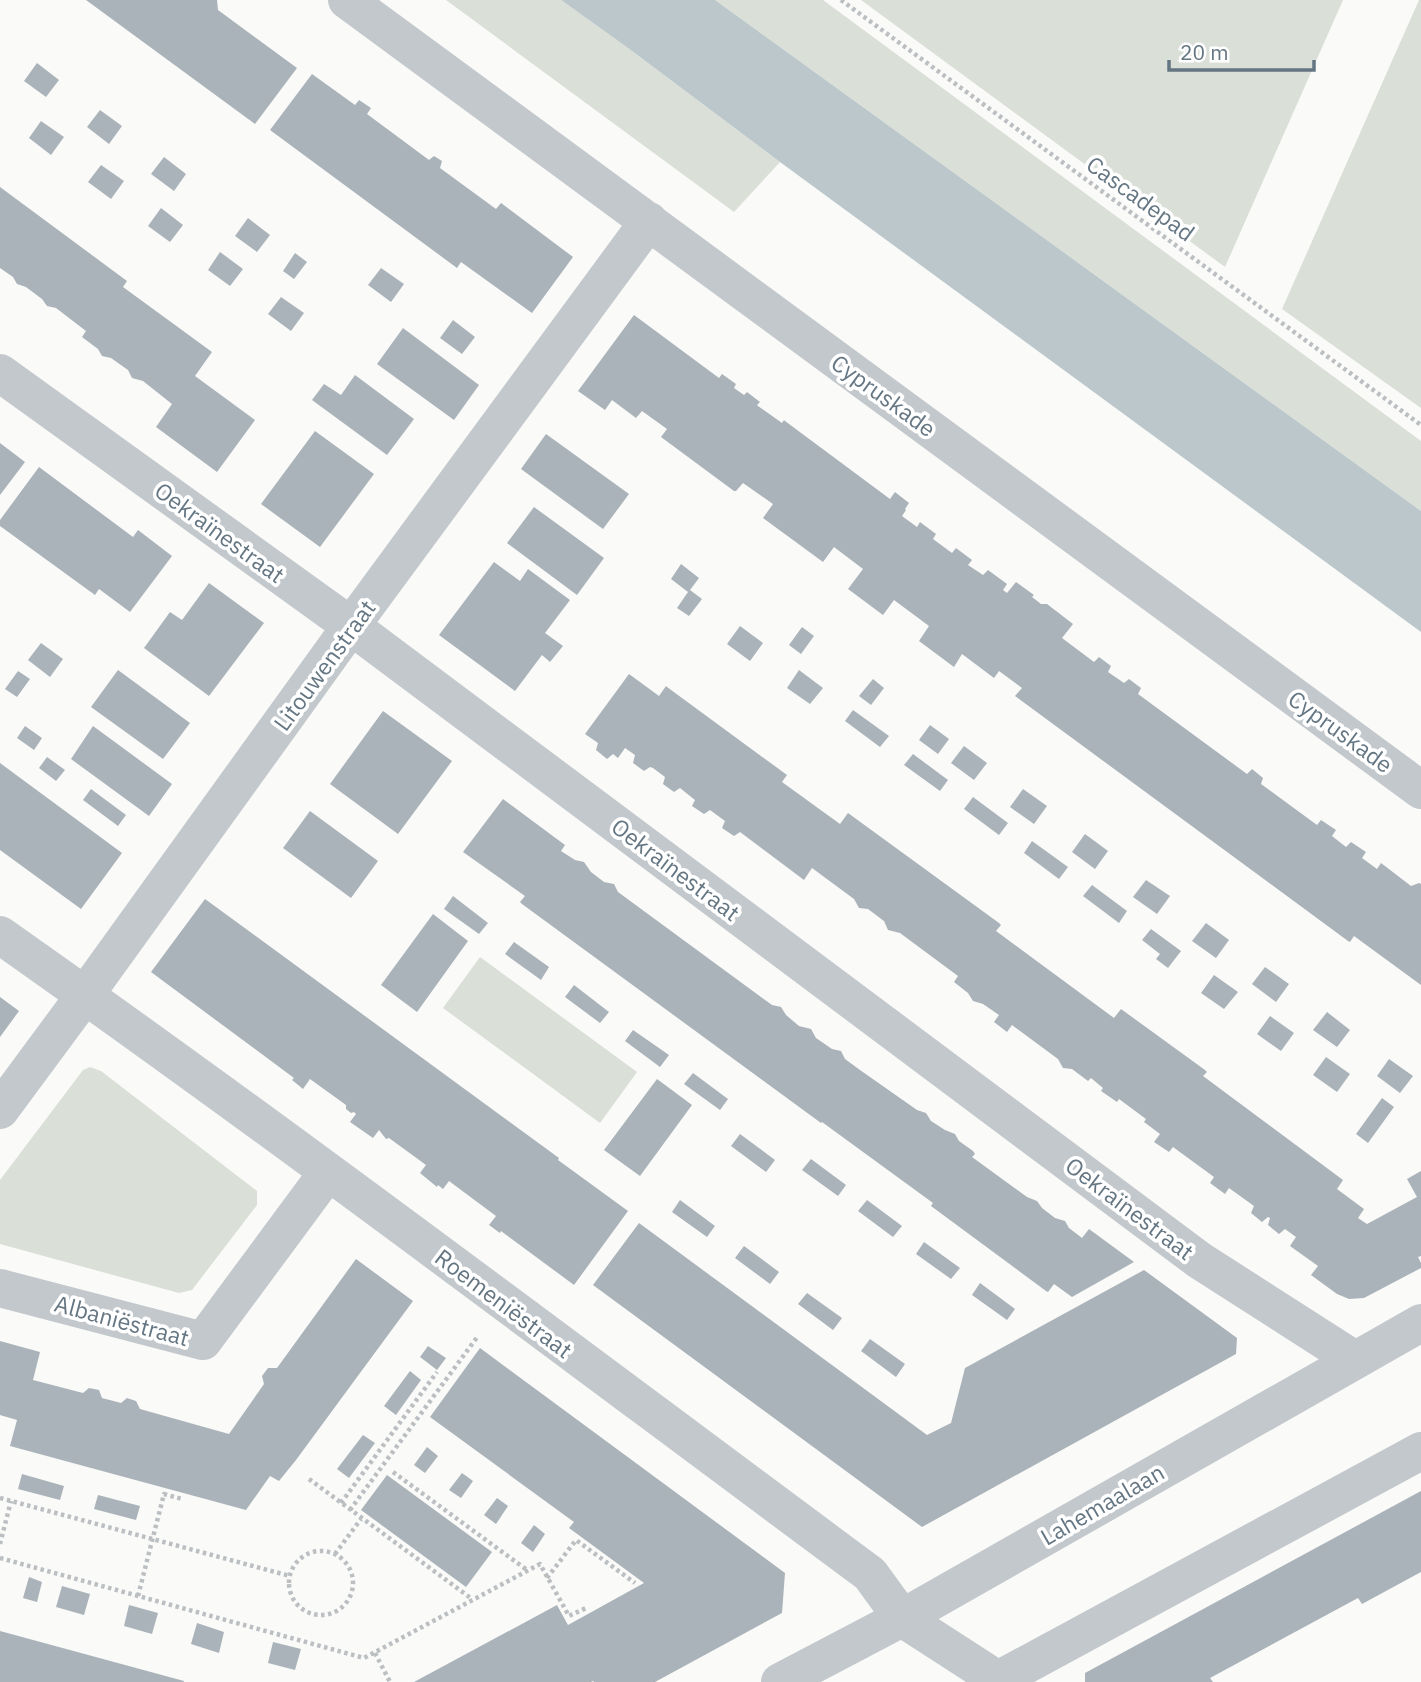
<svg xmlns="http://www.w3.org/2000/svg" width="1421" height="1682" viewBox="0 0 1421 1682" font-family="'IBM Plex Sans',sans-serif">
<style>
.green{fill:#dadfd7}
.water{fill:#bbc7cb}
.building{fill:#aab3b9}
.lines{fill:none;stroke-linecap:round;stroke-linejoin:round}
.path{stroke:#bbbfc2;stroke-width:4.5;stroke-dasharray:3.5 3.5;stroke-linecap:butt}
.street{stroke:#c3c8cc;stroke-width:38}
.labels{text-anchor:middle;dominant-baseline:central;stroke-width:7;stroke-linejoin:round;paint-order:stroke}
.street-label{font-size:23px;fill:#657683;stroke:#fff}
</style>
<rect width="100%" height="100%" fill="#fafaf8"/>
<path class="green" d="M 446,0 L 561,0 L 628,48 L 780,162 L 734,212 Z
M 715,0 L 823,0 L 1421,441 L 1421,511 Z
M 861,0 L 1343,0 L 1225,267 Z
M 1419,0 L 1421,0 L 1421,408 L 1282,309 Z
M 480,957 L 637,1072 L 600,1123 L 443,1008 Z
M 90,1067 L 101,1071 L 257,1191 L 257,1205 L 192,1290 L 179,1293 L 0,1244 L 0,1180 L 83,1070 Z"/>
<path class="water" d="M 561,0 L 715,0 L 1421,511 L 1421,632 L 780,162 L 628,48 Z"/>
<path class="building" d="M 86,0 L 217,0 L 218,10 L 297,68 L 255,124 Z
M 37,63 L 59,80 L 46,97 L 24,81 Z
M 312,74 L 355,105 L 359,100 L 371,108 L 367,114 L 429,160 L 434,156 L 442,161 L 440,168 L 496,209 L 501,203 L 573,257 L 532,313 L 461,262 L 457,268 L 270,130 Z
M 100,110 L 122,126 L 109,144 L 87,127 Z
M 41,121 L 64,137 L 51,155 L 29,138 Z
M 164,157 L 186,174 L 174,191 L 151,174 Z
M 101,165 L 124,181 L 111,199 L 88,182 Z
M 0,187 L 127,281 L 123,287 L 212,352 L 195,376 L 255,420 L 217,472 L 156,427 L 172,404 L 143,381 L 132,378 L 128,370 L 111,358 L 102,356 L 98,349 L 82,337 L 86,331 L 56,308 L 47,306 L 42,299 L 26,287 L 17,284 L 13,277 L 0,268 Z
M 161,208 L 183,225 L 170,242 L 148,226 Z
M 248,218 L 270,235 L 257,252 L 235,236 Z
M 220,252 L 243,269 L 230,286 L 208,270 Z
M 295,253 L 307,262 L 294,279 L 283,271 Z
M 381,268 L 404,284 L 391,302 L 368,285 Z
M 281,297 L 304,313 L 291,331 L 268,314 Z
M 634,315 L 719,378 L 722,374 L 736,384 L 734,388 L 744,395 L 747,392 L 760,402 L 757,405 L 758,406 L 782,423 L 784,420 L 785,421 L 890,499 L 895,492 L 909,503 L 905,509 L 906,510 L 902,516 L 917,527 L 920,522 L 936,534 L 933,539 L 952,553 L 956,548 L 972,560 L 968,565 L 983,575 L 988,570 L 1007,584 L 1003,590 L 1007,593 L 1016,582 L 1034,595 L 1032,597 L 1041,604 L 1047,604 L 1073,624 L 1062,638 L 1094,662 L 1099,657 L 1111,666 L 1108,672 L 1124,683 L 1129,679 L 1141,688 L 1138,694 L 1247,774 L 1252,769 L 1263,778 L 1261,784 L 1317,825 L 1321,820 L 1336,830 L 1332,836 L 1346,847 L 1351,842 L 1366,852 L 1362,858 L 1377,869 L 1381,863 L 1411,886 L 1419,883 L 1421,884 L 1421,985 L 1354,936 L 1350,942 L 1348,941 L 1015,696 L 1022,688 L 999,671 L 994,678 L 962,654 L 954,667 L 919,641 L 929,626 L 894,600 L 883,615 L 848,589 L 863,569 L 834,547 L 823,562 L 763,518 L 773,504 L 743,483 L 736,491 L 734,491 L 661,437 L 667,429 L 642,411 L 636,418 L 612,400 L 605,410 L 578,391 Z
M 453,320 L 475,337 L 462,354 L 440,338 Z
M 403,328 L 479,385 L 454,420 L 377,364 Z
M 355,375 L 414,419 L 387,455 L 312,400 L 324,384 L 341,395 Z
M 315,431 L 374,474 L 320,547 L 261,504 Z
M 546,434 L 629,494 L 603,529 L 521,469 Z
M 0,443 L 25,462 L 0,495 Z
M 39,467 L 133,537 L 138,530 L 172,556 L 130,612 L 99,589 L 95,595 L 0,526 L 0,520 Z
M 534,507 L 604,558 L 577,595 L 507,543 Z
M 494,562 L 520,581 L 528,569 L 570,600 L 545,633 L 563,646 L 550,662 L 542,655 L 515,691 L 439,635 Z
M 681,564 L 699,578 L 690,590 L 702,599 L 689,616 L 677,608 L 688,592 L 671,579 Z
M 209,583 L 264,623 L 209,696 L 144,648 L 170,612 L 182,620 Z
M 740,626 L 763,643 L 750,661 L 727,644 Z
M 802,627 L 814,636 L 801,654 L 789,645 Z
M 41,643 L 63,659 L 50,677 L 28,660 Z
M 118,670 L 190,723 L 163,759 L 91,707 Z
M 799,670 L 823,688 L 810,704 L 787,688 Z
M 18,671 L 30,679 L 17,697 L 5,689 Z
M 629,674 L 659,696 L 666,686 L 667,687 L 787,775 L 782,782 L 840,824 L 848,813 L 999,923 L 1001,925 L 996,931 L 1114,1018 L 1121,1009 L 1205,1070 L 1207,1072 L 1203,1076 L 1343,1180 L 1337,1189 L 1364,1209 L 1358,1218 L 1367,1224 L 1417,1197 L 1407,1179 L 1421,1171 L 1421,1256 L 1418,1257 L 1421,1263 L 1421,1268 L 1364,1298 L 1349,1299 L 1337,1294 L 1311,1275 L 1318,1266 L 1290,1246 L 1296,1237 L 1285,1229 L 1279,1234 L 1268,1225 L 1270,1218 L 1268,1217 L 1262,1222 L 1251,1213 L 1254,1206 L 1229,1188 L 1225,1194 L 1210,1183 L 1214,1177 L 1173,1147 L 1169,1152 L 1154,1142 L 1160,1134 L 1144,1122 L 1146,1119 L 1119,1099 L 1117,1102 L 1101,1091 L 1103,1088 L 1091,1078 L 1088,1081 L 1072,1069 L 1063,1068 L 1058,1059 L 1012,1025 L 1007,1032 L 994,1022 L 999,1015 L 983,1004 L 973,1001 L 968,993 L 954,982 L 958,976 L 900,933 L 888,930 L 884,921 L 868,909 L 859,908 L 854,899 L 812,868 L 804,880 L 740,832 L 734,836 L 722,828 L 725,821 L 710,810 L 704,814 L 692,806 L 695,800 L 680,788 L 674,792 L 663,784 L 665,777 L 653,768 L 650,767 L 644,771 L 633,763 L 635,755 L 625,748 L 618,758 L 613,754 L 607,759 L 596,750 L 598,743 L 585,734 Z
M 873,679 L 884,688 L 871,705 L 859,696 Z
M 853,710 L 889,736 L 880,747 L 845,721 Z
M 383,711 L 452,761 L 398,834 L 330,784 Z
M 930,725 L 949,739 L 938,754 L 919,740 Z
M 25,726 L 42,738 L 34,750 L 17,738 Z
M 93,726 L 172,784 L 149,816 L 71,759 Z
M 964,746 L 987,763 L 974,780 L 951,763 Z
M 913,754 L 948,780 L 940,791 L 904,765 Z
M 47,757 L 65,770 L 56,781 L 39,768 Z
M 0,763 L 122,853 L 81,909 L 0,850 Z
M 91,789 L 126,815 L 118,826 L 83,800 Z
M 1023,789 L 1047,806 L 1034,824 L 1010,807 Z
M 973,797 L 1008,823 L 999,835 L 964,809 Z
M 503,799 L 565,845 L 561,851 L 575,860 L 584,862 L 591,872 L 604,882 L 614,884 L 618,892 L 772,1005 L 781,1007 L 786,1015 L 799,1026 L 811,1029 L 816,1038 L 832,1049 L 841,1051 L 845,1059 L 860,1070 L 917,1110 L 926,1113 L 931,1121 L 945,1130 L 955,1134 L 959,1141 L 973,1151 L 975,1154 L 972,1157 L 1027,1197 L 1037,1201 L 1042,1208 L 1055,1218 L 1065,1221 L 1069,1228 L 1082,1238 L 1089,1229 L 1134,1262 L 1072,1297 L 1054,1284 L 1048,1292 L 1046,1291 L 931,1206 L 933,1203 L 822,1122 L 821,1123 L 522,904 L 520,902 L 525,896 L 463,852 Z
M 310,811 L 378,861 L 351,898 L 283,848 Z
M 1085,834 L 1108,851 L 1095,869 L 1072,852 Z
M 1032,841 L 1068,867 L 1059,879 L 1024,853 Z
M 1146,880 L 1170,896 L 1157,914 L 1133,897 Z
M 1092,885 L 1127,911 L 1119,923 L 1083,896 Z
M 453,896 L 488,923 L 479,934 L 444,909 Z
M 205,899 L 559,1158 L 558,1160 L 628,1211 L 574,1285 L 501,1231 L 500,1233 L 489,1225 L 496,1216 L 449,1181 L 443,1189 L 438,1185 L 437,1187 L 420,1173 L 426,1165 L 389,1138 L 386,1139 L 379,1130 L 373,1138 L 350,1122 L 356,1114 L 354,1112 L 351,1113 L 346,1109 L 346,1105 L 310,1079 L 303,1089 L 292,1080 L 294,1078 L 151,972 Z
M 433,914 L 468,941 L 417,1012 L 381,985 Z
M 1206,923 L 1229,940 L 1216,958 L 1192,941 Z
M 1151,929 L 1181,951 L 1168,968 L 1156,959 L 1160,954 L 1142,940 Z
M 514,942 L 549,967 L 541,980 L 505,954 Z
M 1265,967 L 1289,984 L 1276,1002 L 1252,984 Z
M 1214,975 L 1238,992 L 1224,1009 L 1201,993 Z
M 574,985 L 609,1012 L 600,1023 L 565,997 Z
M 0,997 L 19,1011 L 0,1037 Z
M 1327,1012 L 1350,1030 L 1337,1047 L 1313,1030 Z
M 1270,1016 L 1294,1033 L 1281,1051 L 1257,1034 Z
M 633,1030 L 669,1055 L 660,1067 L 625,1041 Z
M 1326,1057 L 1350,1074 L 1337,1092 L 1313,1075 Z
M 1389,1059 L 1413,1076 L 1400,1093 L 1377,1076 Z
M 693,1073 L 728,1099 L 720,1110 L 684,1084 Z
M 657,1079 L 692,1105 L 640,1176 L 604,1150 Z
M 1382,1098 L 1394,1107 L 1368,1143 L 1356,1134 Z
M 740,1134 L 775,1160 L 766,1172 L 731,1146 Z
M 811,1159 L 846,1185 L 838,1196 L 802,1170 Z
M 680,1200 L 715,1226 L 707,1237 L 672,1212 Z
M 867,1200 L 902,1226 L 893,1237 L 858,1211 Z
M 639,1223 L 927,1435 L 951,1423 L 965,1368 L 1144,1270 L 1237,1338 L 1236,1354 L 922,1527 L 593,1285 Z
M 924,1242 L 960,1268 L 951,1279 L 916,1254 Z
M 744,1246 L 779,1272 L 770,1284 L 735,1258 Z
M 356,1259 L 413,1301 L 296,1460 L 279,1481 L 270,1476 L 246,1510 L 10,1446 L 17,1420 L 0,1415 L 0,1341 L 40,1352 L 33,1380 L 83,1393 L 89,1388 L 99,1390 L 102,1398 L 121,1403 L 127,1398 L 136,1401 L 140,1409 L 229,1434 L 264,1384 L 262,1376 L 268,1368 L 277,1368 Z
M 980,1283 L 1015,1309 L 1007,1320 L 972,1295 Z
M 807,1293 L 842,1318 L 833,1330 L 798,1304 Z
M 870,1339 L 905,1364 L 896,1377 L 861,1351 Z
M 428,1346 L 446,1358 L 437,1370 L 420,1357 Z
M 480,1348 L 785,1573 L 782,1613 L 655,1682 L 594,1682 L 593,1681 L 591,1682 L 414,1682 L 557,1605 L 568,1625 L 644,1583 L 569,1528 L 574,1522 L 430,1417 Z
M 410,1371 L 421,1380 L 396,1415 L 384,1406 Z
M 363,1435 L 375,1443 L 349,1478 L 337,1469 Z
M 427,1447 L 438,1456 L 425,1473 L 414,1465 Z
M 462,1473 L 473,1481 L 461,1498 L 449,1490 Z
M 22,1474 L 64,1486 L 60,1500 L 18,1489 Z
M 387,1475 L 492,1552 L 466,1587 L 361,1510 Z
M 1421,1491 L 1421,1572 L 1362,1604 L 1358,1598 L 1210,1678 L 1213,1682 L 1085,1682 L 1085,1673 Z
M 98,1495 L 140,1506 L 136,1520 L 94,1509 Z
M 497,1498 L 508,1506 L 496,1524 L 484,1515 Z
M 534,1525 L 545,1534 L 533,1552 L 521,1543 Z
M 29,1577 L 42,1582 L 37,1602 L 23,1598 Z
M 62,1586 L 90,1594 L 84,1615 L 56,1607 Z
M 129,1605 L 158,1613 L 152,1634 L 124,1626 Z
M 197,1623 L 224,1632 L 219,1653 L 191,1644 Z
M 0,1631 L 184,1681 L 184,1682 L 0,1682 Z
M 273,1642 L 301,1649 L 295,1670 L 268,1663 Z"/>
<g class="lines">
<path class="path" d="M 841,0 L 1421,425
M 393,1472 L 527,1570
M 309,1479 L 472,1599
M 0,1498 L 290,1576
M 341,1503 L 437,1372
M 350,1510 L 478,1336
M 0,1544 L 11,1501
M289 1583a32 32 0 1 1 64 0a32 32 0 1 1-64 0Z
M 335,1554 L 361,1519
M 0,1558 L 364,1658 L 540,1564 L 569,1616 L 586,1608
M 547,1578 L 576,1540 L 635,1583
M 138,1596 L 164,1494 L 182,1499
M 375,1653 L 390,1682"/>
<path class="street" d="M 347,0 L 1421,790
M 0,373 L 351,626 L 1199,1260 L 1355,1360
M 0,935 C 294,1142 581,1360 870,1574 L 902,1618 L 1001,1682
M 0,1110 L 85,995 L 351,626 L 649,221
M 0,1288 L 203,1341 L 328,1172
M 998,1680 L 1421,1451
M 780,1682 L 902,1618 L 1421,1323"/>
</g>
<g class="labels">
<g class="street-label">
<text transform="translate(1141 198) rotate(36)">Cascadepad</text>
<text transform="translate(884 395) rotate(36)">Cypruskade</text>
<text transform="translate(220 532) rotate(36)">Oekraïnestraat</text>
<text transform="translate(324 665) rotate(-54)">Litouwenstraat</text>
<text transform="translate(1341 731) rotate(36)">Cypruskade</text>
<text transform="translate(676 869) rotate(37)">Oekraïnestraat</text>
<text transform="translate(1130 1208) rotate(37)">Oekraïnestraat</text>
<text transform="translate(504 1303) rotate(37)">Roemeniëstraat</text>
<text transform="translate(122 1320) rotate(15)">Albaniëstraat</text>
<text transform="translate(1102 1504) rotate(-30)">Lahemaalaan</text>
</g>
</g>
<path d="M1169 60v10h145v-10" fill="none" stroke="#657683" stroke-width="3.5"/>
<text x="1180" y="60" font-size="21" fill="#657683" stroke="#ffffff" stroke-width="5" paint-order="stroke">20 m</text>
</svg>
